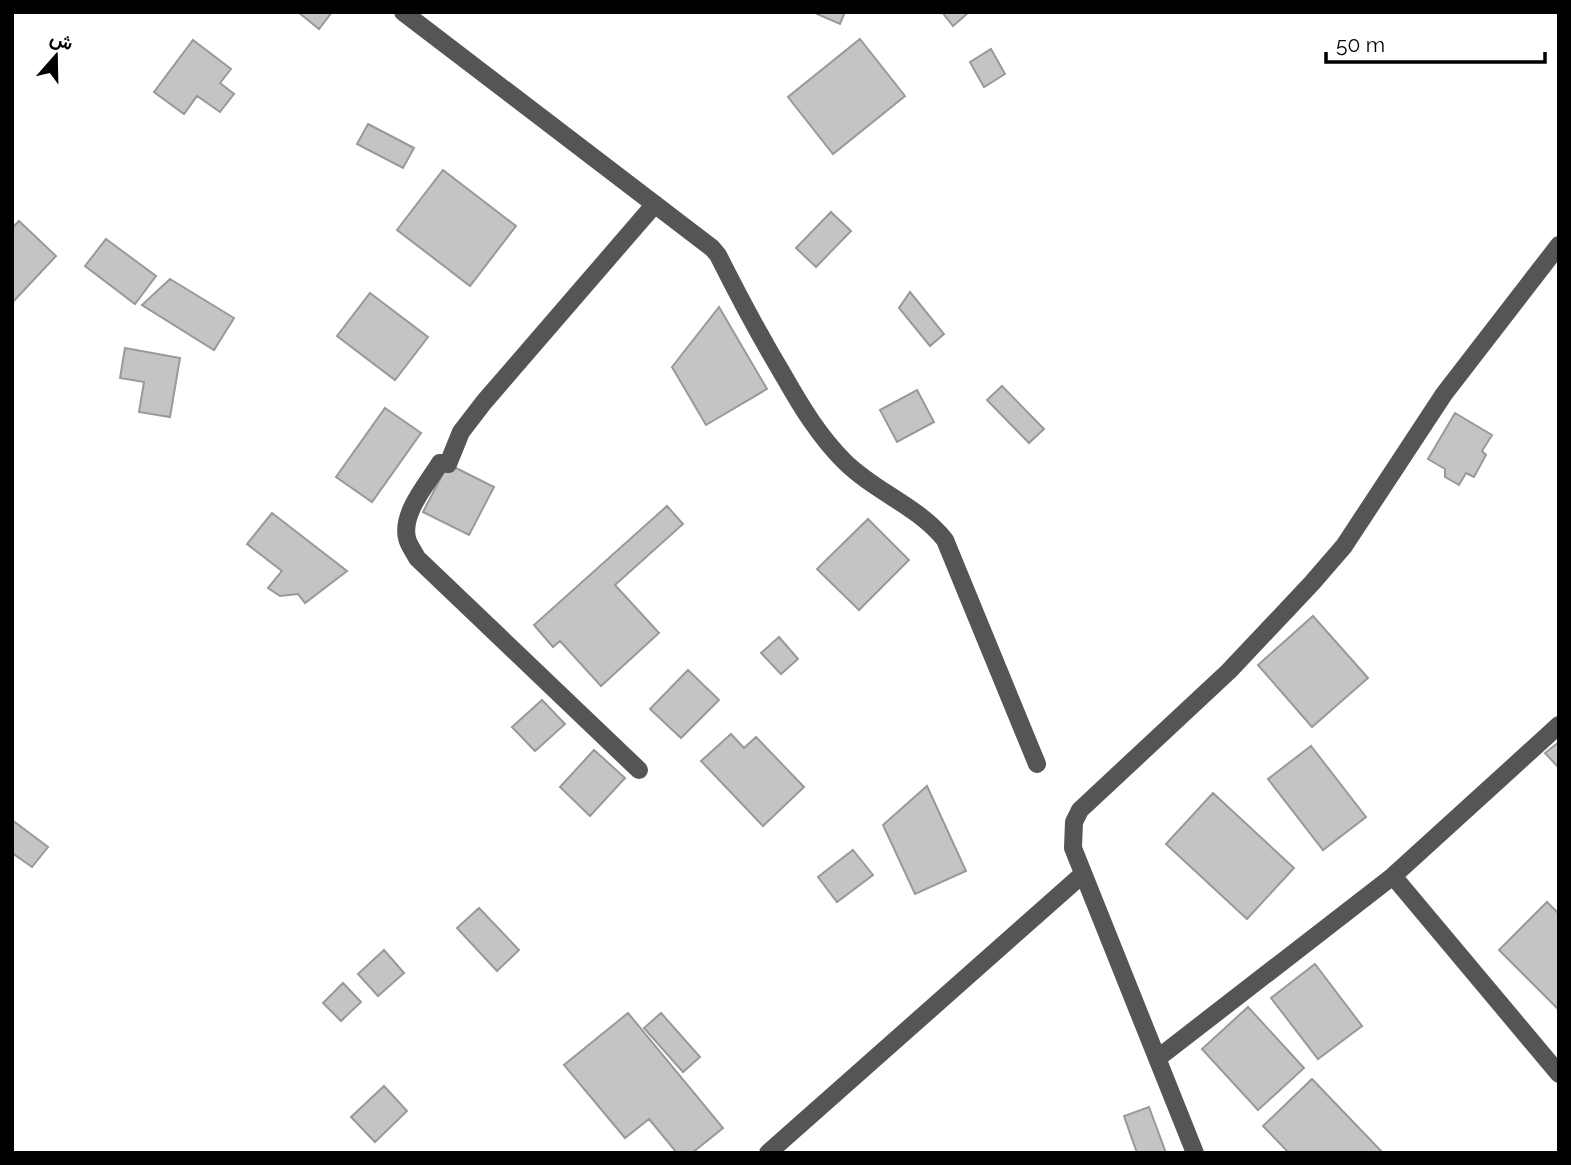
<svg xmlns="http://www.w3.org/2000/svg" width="1571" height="1165" viewBox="0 0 1571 1165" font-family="Raleway,Vazirmatn,sans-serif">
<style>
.building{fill:#c4c4c4;stroke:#999;stroke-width:2}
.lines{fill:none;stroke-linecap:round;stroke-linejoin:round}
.minor{stroke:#555;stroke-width:18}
</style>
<rect width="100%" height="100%" fill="#fff"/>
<path class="building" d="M 298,12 L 332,12 L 319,29 Z
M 818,12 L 845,12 L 840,24 L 817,14 Z
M 942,12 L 969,12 L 953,26 Z
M 860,39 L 905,96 L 833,154 L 788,97 Z
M 193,40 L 231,69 L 220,83 L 234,94 L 220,112 L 197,96 L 184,114 L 154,92 Z
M 991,49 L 1005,74 L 984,87 L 970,62 Z
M 368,124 L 414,148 L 403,168 L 357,144 Z
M 443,170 L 516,226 L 470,286 L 397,230 Z
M 831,212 L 851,231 L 816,267 L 796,248 Z
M 19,221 L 56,256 L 12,303 L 12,228 Z
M 106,239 L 156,276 L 135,304 L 85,266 Z
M 170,279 L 234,318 L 214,350 L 142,305 Z
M 910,292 L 944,334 L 930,346 L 899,308 Z
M 370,293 L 428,337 L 395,380 L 337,336 Z
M 719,307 L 767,389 L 706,425 L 672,367 Z
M 125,348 L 180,358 L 170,417 L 139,412 L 144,382 L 120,378 Z
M 1002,386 L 1044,429 L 1029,443 L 987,400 Z
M 917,390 L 934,422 L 897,442 L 880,410 Z
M 385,408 L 421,433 L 372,502 L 336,477 Z
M 1455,413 L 1492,435 L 1482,451 L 1486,455 L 1474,477 L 1466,473 L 1459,485 L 1445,477 L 1445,469 L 1428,459 Z
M 448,464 L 494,487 L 469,535 L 423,512 Z
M 667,506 L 683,524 L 615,585 L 659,633 L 601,686 L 560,641 L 553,647 L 534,625 Z
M 272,513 L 347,571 L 305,603 L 298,594 L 280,596 L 268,588 L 282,571 L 247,544 Z
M 868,519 L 909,560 L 859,610 L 817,569 Z
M 1313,616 L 1368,678 L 1312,727 L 1258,665 Z
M 779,637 L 798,659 L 781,674 L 761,653 Z
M 688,670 L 719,700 L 681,738 L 650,709 Z
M 542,700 L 565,724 L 535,751 L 512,727 Z
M 731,734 L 744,748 L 756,737 L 804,787 L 763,826 L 701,761 Z
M 1559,742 L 1559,768 L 1545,753 Z
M 1311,746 L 1366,817 L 1323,850 L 1268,779 Z
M 594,750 L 625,778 L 590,816 L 560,787 Z
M 927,786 L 966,871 L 915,894 L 883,825 Z
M 1213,793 L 1294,868 L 1247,919 L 1166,844 Z
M 12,820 L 48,847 L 32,867 L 12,853 Z
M 853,850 L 873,875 L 837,902 L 818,877 Z
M 1547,902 L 1559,914 L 1559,1010 L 1499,950 Z
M 479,908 L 519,950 L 497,971 L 457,928 Z
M 384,950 L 404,973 L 378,996 L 358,974 Z
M 1315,964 L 1362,1026 L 1318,1059 L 1271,998 Z
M 343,983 L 361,1002 L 341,1021 L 323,1003 Z
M 1248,1007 L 1304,1068 L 1258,1110 L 1202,1049 Z
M 628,1013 L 723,1128 L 692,1153 L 677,1153 L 649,1119 L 625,1138 L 564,1065 Z
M 661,1013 L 700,1057 L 683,1072 L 644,1028 Z
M 1312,1079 L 1383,1153 L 1289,1153 L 1263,1126 Z
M 384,1086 L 407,1111 L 375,1142 L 351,1117 Z
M 1149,1107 L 1166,1153 L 1137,1153 L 1124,1116 Z"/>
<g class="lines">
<path class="minor" d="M 403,12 L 712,248 L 718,255 C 739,297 761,338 785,378 C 802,408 820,437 844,461 C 875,492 918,506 945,540 L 1037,764
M 639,770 L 417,558 C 414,552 408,544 407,538 C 401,513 428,483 440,463 L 448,464 L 461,432 L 484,402 L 655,204
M 1393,876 L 1559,1074
M 1158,1058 L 1393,876 L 1559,725
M 768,1153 L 1083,874
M 1195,1153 L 1073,848 L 1074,822 L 1080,810 L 1229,671 L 1312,583 L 1344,546 L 1444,394 L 1559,245"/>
</g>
<rect width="1571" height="1165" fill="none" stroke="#000000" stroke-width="28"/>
<g transform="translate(56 56) rotate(20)" stroke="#ffffff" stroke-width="5" paint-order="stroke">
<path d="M0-5L12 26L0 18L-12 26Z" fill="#000000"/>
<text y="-10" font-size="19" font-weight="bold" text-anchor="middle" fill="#000000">ش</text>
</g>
<path d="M1326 52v10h219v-10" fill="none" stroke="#000000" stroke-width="3.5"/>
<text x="1336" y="52" font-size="21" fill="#000000" stroke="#ffffff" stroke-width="5" paint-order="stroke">50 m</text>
</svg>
